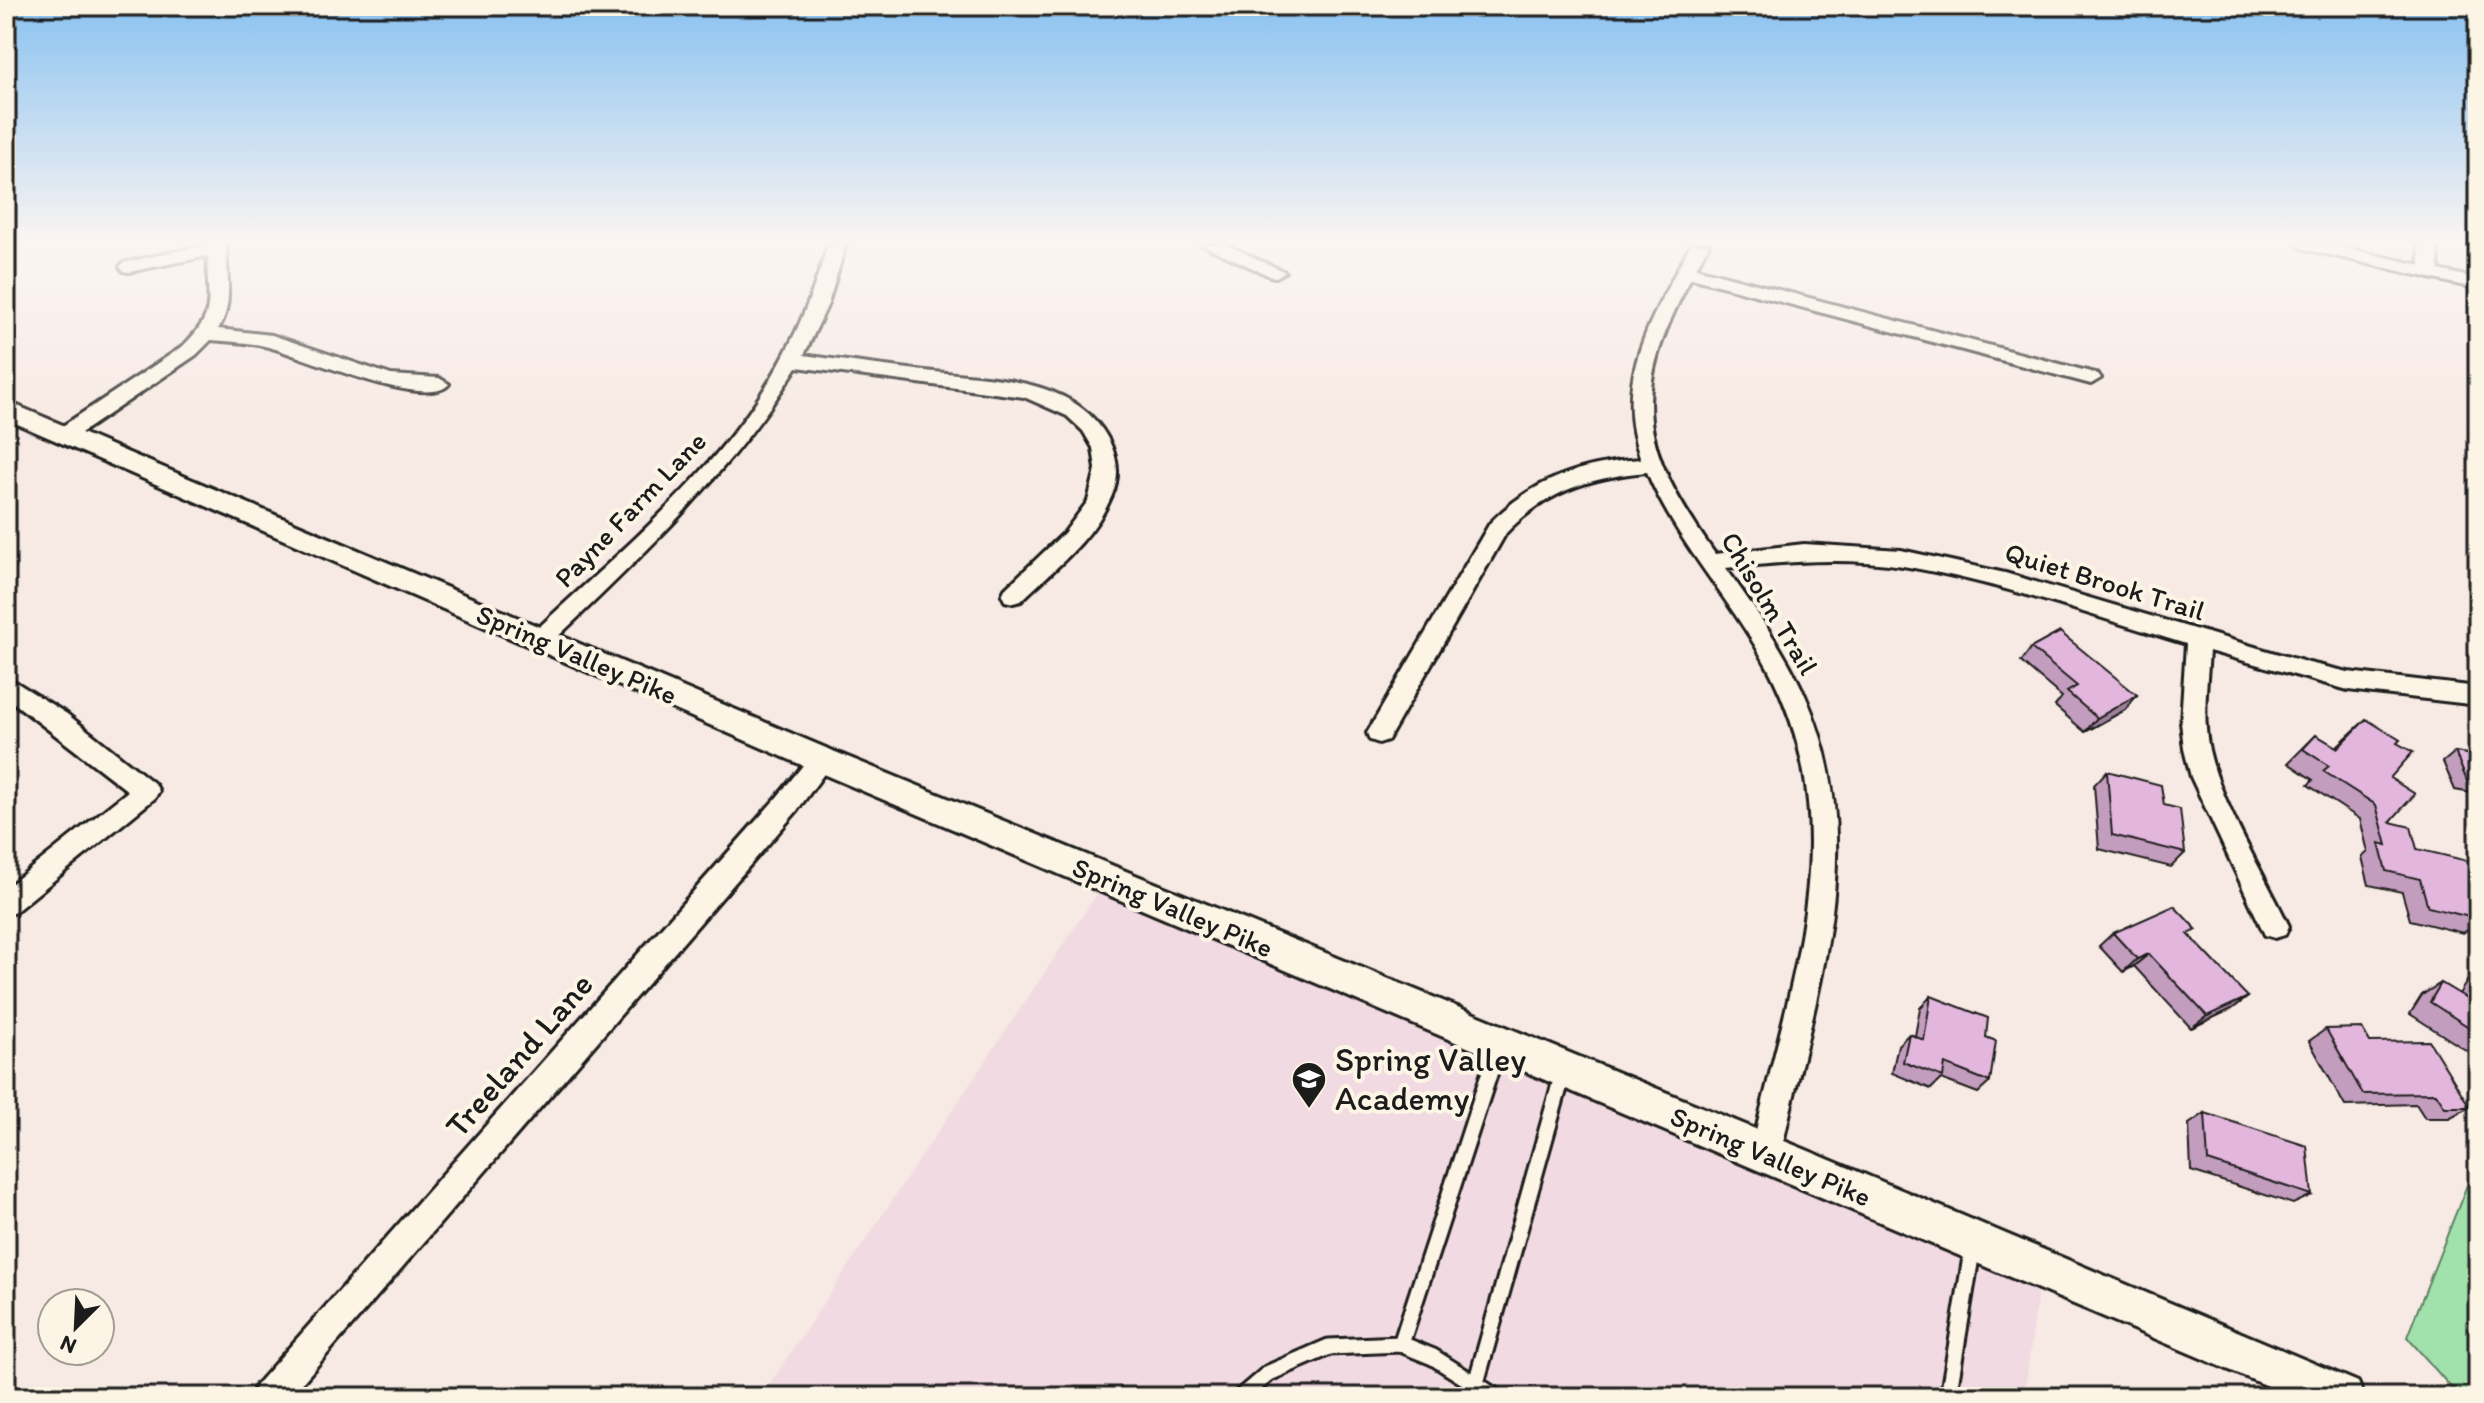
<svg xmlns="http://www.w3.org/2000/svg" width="2484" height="1403" viewBox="0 0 2484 1403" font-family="Itim,sans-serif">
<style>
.built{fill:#f1dae1}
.green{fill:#a1e2ac;stroke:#5e7f64;stroke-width:2}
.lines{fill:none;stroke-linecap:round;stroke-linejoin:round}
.service-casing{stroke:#1c1c1c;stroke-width:21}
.minor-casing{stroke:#1c1c1c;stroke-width:6}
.tertiary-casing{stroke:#1c1c1c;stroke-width:6}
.service{stroke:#fcf5e5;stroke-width:15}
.minor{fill:#fcf5e5;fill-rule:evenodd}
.tertiary{fill:#fcf5e5;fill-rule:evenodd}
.wall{fill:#c39dbe;stroke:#1c1c1c;stroke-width:2}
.shaded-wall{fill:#9f809b;stroke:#1c1c1c;stroke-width:2}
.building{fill:#e3b7dd;stroke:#1c1c1c;stroke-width:2}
.labels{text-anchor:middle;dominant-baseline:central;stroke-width:8;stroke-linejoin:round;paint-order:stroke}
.street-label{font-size:28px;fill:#1c1c1c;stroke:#fcf5e5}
.near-street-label{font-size:34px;fill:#1c1c1c;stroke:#fcf5e5}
.near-poi-label{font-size:34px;fill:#1c1c1c;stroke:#fcf5e5;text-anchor:start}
</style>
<rect width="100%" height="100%" fill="#f7e9e3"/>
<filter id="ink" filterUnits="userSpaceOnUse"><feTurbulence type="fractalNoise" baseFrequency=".0125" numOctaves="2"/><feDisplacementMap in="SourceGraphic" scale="16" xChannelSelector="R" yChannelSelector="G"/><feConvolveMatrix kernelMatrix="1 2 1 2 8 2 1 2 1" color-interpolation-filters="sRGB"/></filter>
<g filter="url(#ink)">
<path class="built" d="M 1107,879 L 2041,1271 L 2024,1397 L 761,1397 Z"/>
<path class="green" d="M 2478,1157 L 2478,1397 L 2466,1397 L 2455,1392 L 2407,1337 Z"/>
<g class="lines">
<g class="service-casing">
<path id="service" d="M 1401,1344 L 1499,1044
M 1476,1383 L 1564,1070
M 1241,1397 L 1269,1373 L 1329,1347 L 1401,1344 L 1433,1357 L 1496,1397
M 1948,1397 L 1973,1245"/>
</g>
<g class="minor-casing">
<path id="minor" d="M 209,244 L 227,244 C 225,272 235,305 218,329 L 272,335 L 391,375 L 439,378 L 449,384 C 428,411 302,356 272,348 C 253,342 231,342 211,340 L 196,355 L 72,439 L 58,439 L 55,434 L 58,429 L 182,347 C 220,310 205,302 208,256 L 129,272 L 123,271 L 120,267 L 123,263 Z
M 828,244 L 846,244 L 828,304 L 804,355 C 844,361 885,366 925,371 C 986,378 1073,376 1107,437 C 1117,455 1121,475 1112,495 C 1094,539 1054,569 1021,601 L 1013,603 L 1005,601 L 1002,595 L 1005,589 L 1064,533 L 1088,501 L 1096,469 L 1093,448 L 1083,431 L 1067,416 L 1024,397 L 797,367 C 729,475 642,556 550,644 L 542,647 L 534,644 L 530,638 L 534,632 C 622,549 726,466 783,357 C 803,321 816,283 828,244 Z
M 1200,244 L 1225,244 L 1285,272 L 1276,277 L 1270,276 Z
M 1691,244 L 1709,244 L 1696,268 L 2098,374 L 2101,378 L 2091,384 L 1691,278 C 1628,396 1639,446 1715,554 L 1804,544 L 1901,550 L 2005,573 L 2309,663 L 2348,672 L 2478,687 L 2478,705 L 2348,690 L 2209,651 C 2207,683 2202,718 2209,750 C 2221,804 2264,874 2289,926 L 2285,935 L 2275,938 L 2265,935 L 2191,777 L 2184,749 L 2181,722 L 2186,644 C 2093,616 1999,582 1903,566 C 1844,557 1785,562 1726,568 C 1754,608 1783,648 1804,693 C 1874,848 1813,997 1781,1153 L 1777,1164 L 1766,1168 L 1755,1164 L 1751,1153 C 1787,985 1854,834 1768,668 C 1732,600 1677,544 1647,472 C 1590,477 1545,492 1506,533 L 1388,740 L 1379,743 L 1370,740 L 1367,733 L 1490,523 C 1532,480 1582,463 1641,459 C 1610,379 1655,313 1691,244 Z
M 2295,244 L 2328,244 L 2420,265 L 2419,244 L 2437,244 L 2439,270 L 2478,279 L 2478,289 L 2304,249 Z
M 6,676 L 67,714 L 155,784 L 159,791 L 155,798 L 15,912 L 6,916 L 6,888 L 128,791 L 6,697 Z
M 822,750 L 831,753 L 834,760 L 796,812 L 290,1397 L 251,1397 L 256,1385 L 778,796 L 813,753 Z"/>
</g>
<g class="tertiary-casing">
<path id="tertiary" d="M 6,401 L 833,751 L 1804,1149 L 2358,1382 L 2364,1397 L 2293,1397 L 811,769 L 6,419 Z"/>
</g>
<use href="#service" class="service"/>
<use href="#minor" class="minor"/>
<use href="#tertiary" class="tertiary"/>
</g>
<path class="wall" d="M 2031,648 L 2137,695 L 2125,710 L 2085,732 L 2055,706 L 2062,697 L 2021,662 Z
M 2366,719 L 2397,743 L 2390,778 L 2390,822 L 2417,849 L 2478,893 L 2478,923 L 2463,933 L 2410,920 L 2402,892 L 2369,885 L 2362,857 L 2368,852 L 2360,819 L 2308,785 L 2313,780 L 2288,763 L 2316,735 L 2336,747 Z
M 2455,752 L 2478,756 L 2478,794 L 2455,790 L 2443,762 Z
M 2107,771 L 2164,805 L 2185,853 L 2171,867 L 2099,849 L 2094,785 Z
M 2113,933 L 2248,997 L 2232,1009 L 2191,1028 L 2134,966 L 2123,972 L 2099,946 Z
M 2478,964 L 2478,1058 L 2410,1014 L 2422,995 L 2441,983 L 2459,994 Z
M 1931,996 L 1986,1037 L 1990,1082 L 1978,1093 L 1941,1079 L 1931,1089 L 1892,1073 L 1898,1045 L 1909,1034 L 1915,1036 L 1920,1008 Z
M 2326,1029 L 2370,1042 L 2470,1107 L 2449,1118 L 2425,1118 L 2416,1104 L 2345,1106 L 2309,1041 Z
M 2205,1113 L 2312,1195 L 2293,1204 L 2191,1171 L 2189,1124 Z"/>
<path class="shaded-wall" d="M 2137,695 L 2125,710 L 2085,732 L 2097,718 Z
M 2149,954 L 2134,966 L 2123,972 L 2137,959 Z
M 2248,997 L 2232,1009 L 2191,1028 L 2207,1016 Z"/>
<path class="building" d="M 2060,632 L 2137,695 L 2097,718 L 2067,692 L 2077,686 L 2031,648 Z
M 2366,719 L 2400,740 L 2397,743 L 2413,752 L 2390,778 L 2415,794 L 2390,822 L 2411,827 L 2417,849 L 2468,861 L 2478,893 L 2478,919 L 2428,907 L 2420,879 L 2386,871 L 2379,843 L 2387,845 L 2376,805 L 2323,771 L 2329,766 L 2303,749 L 2316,735 L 2338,748 Z
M 2455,752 L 2478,756 L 2478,783 L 2467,781 Z
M 2107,771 L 2161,785 L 2164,805 L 2180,809 L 2185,853 L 2112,835 Z
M 2174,906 L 2197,930 L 2188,934 L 2248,997 L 2207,1016 L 2149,954 L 2137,959 L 2113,933 Z
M 2441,983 L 2468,999 L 2478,983 L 2478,1033 L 2430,1002 Z
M 1931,996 L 1988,1018 L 1986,1037 L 1996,1041 L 1990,1082 L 1945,1064 L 1943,1077 L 1903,1062 L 1909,1034 L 1924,1040 Z
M 2362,1028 L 2370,1042 L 2429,1041 L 2470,1107 L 2445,1107 L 2436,1093 L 2363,1094 L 2326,1029 Z
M 2205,1113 L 2307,1146 L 2312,1195 L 2208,1161 Z"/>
</g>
<linearGradient id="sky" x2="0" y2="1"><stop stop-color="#8ac2f1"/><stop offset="0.55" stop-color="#fbf5f2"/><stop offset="1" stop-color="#fbf5f2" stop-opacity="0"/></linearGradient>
<rect width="2484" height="441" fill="url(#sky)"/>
<defs>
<g id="school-pin" transform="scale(1.8)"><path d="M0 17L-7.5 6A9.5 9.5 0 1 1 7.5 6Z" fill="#1c1c1c" stroke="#fcf5e5"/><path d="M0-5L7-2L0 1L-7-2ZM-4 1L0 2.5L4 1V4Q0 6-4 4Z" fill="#fff"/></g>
</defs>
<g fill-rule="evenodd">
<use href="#school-pin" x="1309" y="1079"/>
</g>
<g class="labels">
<g class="street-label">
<text transform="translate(630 509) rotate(-46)">Payne Farm Lane</text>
<text transform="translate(2105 581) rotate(17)">Quiet Brook Trail</text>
<text transform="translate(1770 603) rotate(59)">Chisolm Trail</text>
<text transform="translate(577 654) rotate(23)">Spring Valley Pike</text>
<text transform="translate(1173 907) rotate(23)">Spring Valley Pike</text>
<text transform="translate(1771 1156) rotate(23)">Spring Valley Pike</text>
</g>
<g class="near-street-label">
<text transform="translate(519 1055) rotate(-49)">Treeland Lane</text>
</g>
<g class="near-poi-label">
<text x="1335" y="1059">Spring Valley<tspan x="1335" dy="39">Academy</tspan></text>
</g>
</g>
<rect width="2484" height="1403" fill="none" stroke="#fcf5e5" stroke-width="32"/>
<rect x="16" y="16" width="2452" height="1371" fill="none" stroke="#1c1c1c" stroke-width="3" filter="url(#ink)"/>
<g transform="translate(76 1327) rotate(204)"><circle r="38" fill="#fcf5e5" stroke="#a29e95" stroke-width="2"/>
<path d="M0-6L14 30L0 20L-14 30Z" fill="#1c1c1c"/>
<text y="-12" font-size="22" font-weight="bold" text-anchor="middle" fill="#1c1c1c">N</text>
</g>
</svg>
